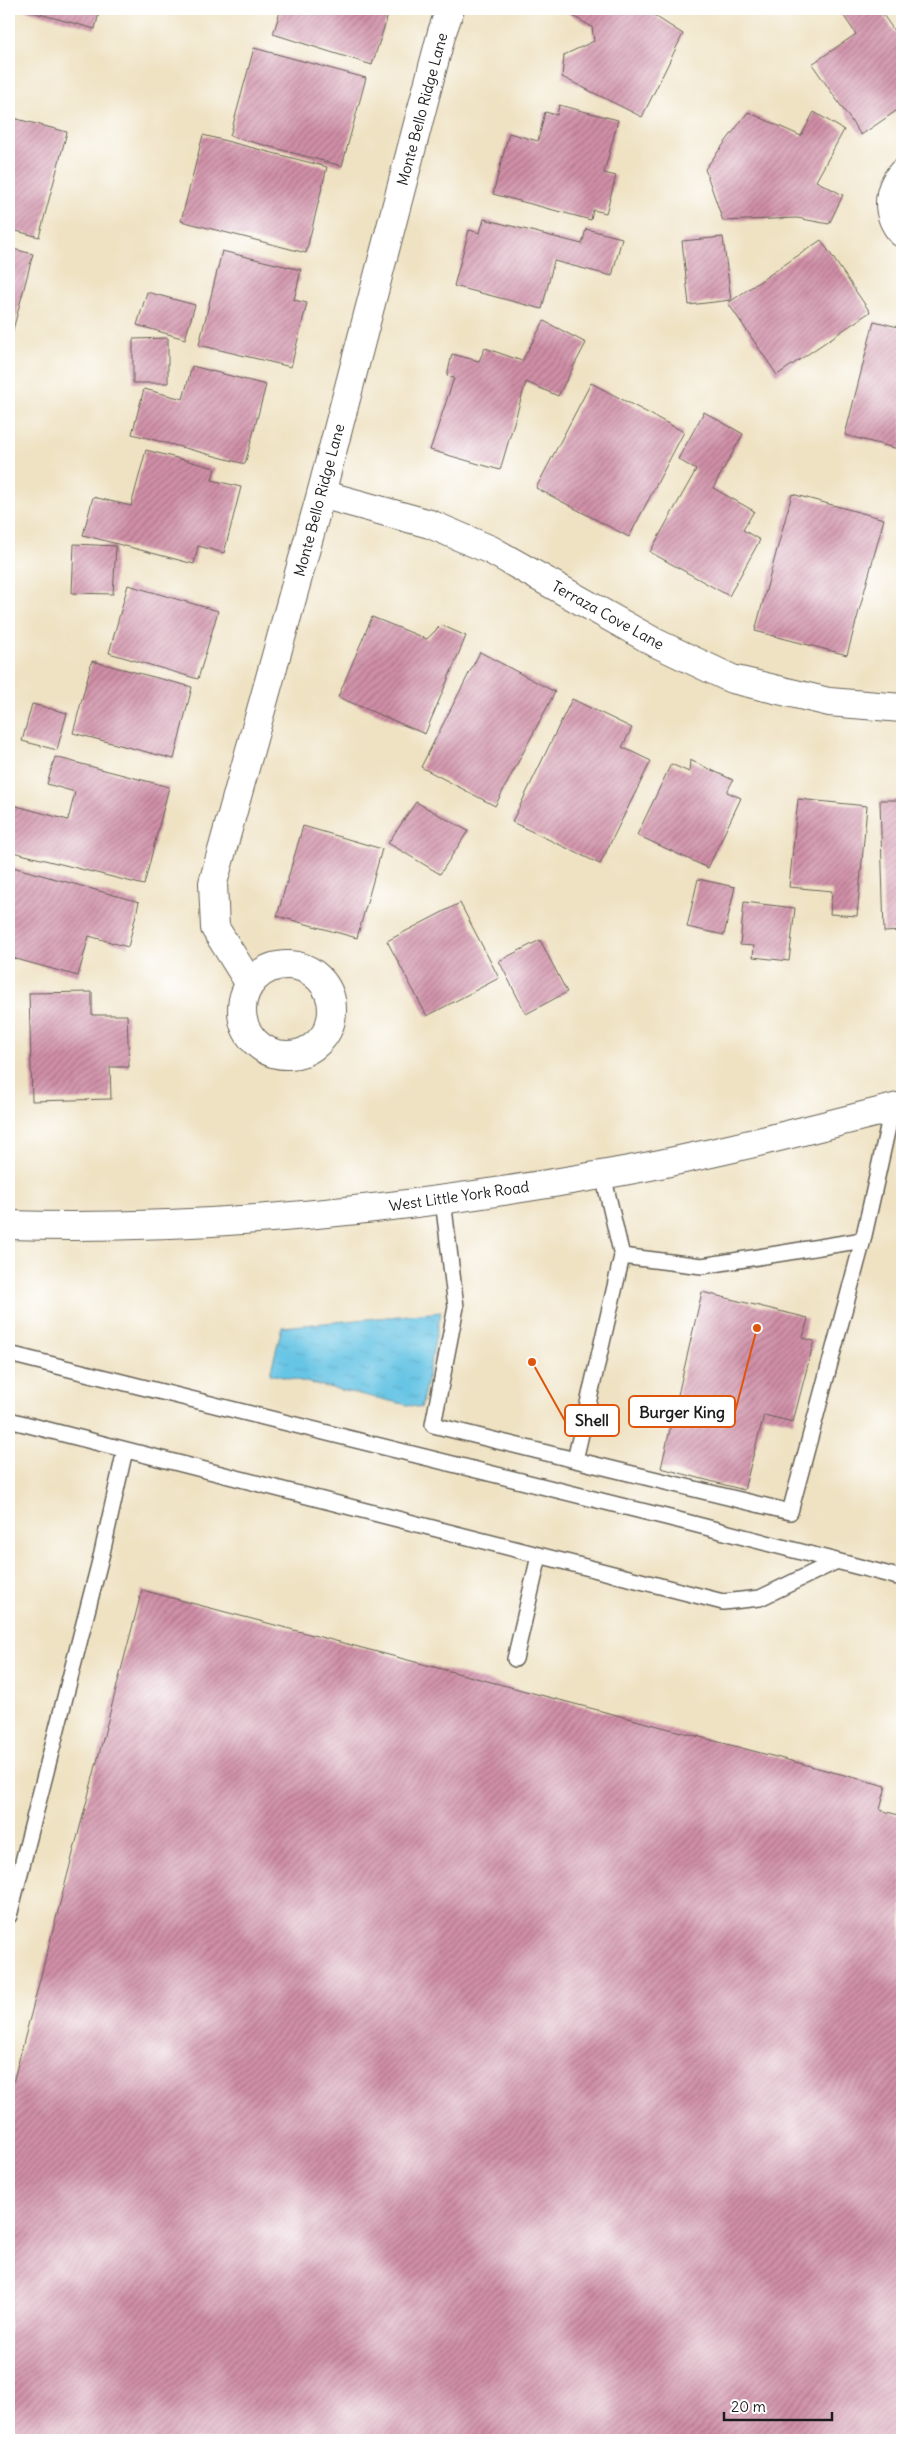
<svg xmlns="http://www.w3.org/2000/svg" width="911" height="2449" viewBox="0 0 911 2449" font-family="Delius,sans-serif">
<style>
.water{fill:url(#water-ripples);stroke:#417080}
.building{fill:url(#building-hatch)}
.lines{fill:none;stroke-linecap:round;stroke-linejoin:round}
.lane-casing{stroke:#666156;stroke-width:18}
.street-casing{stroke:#666156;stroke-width:30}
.secondary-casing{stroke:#666156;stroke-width:30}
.lane{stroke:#fff;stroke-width:15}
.street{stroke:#fff;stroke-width:28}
.secondary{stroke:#fff;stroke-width:28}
.labels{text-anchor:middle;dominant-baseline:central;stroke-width:4;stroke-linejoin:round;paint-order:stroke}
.street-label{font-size:15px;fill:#1c1c1c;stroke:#fff}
.leader{fill:none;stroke:#de560d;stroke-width:2}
.callout-dot{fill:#de560d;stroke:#fff;stroke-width:2}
.callout{fill:#fff;stroke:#de560d;stroke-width:2}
.callout-label{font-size:16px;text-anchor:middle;font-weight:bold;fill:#1c1c1c}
</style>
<defs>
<pattern id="water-ripples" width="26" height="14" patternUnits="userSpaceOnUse" patternTransform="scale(1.25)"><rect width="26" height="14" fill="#66c4e4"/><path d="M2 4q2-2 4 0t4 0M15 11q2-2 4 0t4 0" fill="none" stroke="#58a8c3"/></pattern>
<pattern id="building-hatch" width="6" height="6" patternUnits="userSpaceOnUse" patternTransform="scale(1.25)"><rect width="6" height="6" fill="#d08fa7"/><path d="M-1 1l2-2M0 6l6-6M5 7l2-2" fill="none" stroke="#a87487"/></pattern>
</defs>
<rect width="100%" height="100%" fill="#fff"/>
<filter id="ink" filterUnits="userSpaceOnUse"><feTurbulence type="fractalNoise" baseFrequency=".02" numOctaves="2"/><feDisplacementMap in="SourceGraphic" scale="10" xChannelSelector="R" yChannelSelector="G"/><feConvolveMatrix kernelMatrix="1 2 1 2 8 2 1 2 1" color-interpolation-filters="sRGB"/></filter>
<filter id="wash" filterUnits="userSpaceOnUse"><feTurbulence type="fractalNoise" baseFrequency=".0096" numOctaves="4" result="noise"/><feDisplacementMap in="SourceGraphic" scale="20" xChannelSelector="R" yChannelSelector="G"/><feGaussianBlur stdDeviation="1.12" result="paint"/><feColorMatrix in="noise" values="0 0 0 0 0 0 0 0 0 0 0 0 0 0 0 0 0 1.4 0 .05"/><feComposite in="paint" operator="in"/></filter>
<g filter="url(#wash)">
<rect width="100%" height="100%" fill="#efe2c3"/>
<path class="water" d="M 441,1312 L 421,1408 L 270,1374 L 282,1327 Z"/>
<g id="blocks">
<path class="building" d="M 21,9 L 100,9 L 95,29 Z
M 281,9 L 390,9 L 372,65 L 273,34 Z
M 561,9 L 644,9 L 683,34 L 642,117 L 562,77 L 564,55 L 594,41 L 592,27 Z
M 839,9 L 879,9 L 902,42 L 902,107 L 861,135 L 812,64 L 856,34 Z
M 254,48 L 366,78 L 342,166 L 230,136 Z
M 559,105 L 618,120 L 604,173 L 616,176 L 606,213 L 593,210 L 591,220 L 493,194 L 509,133 L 538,141 L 545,112 L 557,115 Z
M 748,112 L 801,136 L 814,112 L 844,130 L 816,181 L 843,195 L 829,224 L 797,218 L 723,221 L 705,169 Z
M 9,117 L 67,132 L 39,237 L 9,229 Z
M 203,135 L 327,167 L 306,253 L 181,221 Z
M 484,219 L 582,244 L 586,229 L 622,238 L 612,276 L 554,261 L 542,309 L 454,286 L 469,230 L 480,233 Z
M 723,237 L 731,300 L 689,305 L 682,241 Z
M 821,240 L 870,312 L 777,375 L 728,303 Z
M 9,248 L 33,254 L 9,345 Z
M 222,251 L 301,270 L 294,300 L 307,303 L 291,367 L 199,345 Z
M 147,292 L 195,305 L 185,339 L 137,325 Z
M 544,321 L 586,343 L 558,396 L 526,382 L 500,470 L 430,450 L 454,378 L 447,376 L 452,354 L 479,361 L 485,348 L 522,361 Z
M 874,321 L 902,328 L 902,450 L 845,435 Z
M 168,338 L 168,383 L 133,383 L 133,339 Z
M 192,366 L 266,385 L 245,464 L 132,434 L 144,389 L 183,399 Z
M 591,383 L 684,432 L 629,537 L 536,488 Z
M 704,412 L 743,434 L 713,488 L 754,511 L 743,530 L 760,540 L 729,596 L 650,552 L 696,470 L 678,459 Z
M 146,450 L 215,468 L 212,480 L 241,487 L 224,553 L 198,546 L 194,564 L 83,535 L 93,497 L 131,506 Z
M 792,494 L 884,519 L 847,655 L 755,631 Z
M 74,544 L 116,546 L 113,594 L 72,593 Z
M 128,585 L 218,611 L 198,679 L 109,653 Z
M 372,617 L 427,639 L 441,625 L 466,636 L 425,734 L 338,697 Z
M 480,652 L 555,692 L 495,806 L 421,767 Z
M 92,661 L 192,687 L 174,759 L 73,733 Z
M 572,699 L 632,728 L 622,747 L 651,761 L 600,864 L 512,822 Z
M 32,704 L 67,713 L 57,750 L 22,741 Z
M 55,757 L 169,787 L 144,885 L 9,851 L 9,804 L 68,820 L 75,792 L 47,784 Z
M 690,760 L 733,780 L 727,792 L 741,798 L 708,868 L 637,835 L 671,764 L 689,772 Z
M 798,799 L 867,806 L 857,916 L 830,914 L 832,891 L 789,887 Z
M 880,800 L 902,800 L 902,931 L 884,932 Z
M 416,802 L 468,831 L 440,874 L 388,843 Z
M 303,826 L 382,849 L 357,938 L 277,916 Z
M 9,866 L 139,902 L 128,947 L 89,936 L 78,976 L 9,957 Z
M 698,879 L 735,887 L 724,935 L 687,927 Z
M 744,902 L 795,908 L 789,961 L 753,957 L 754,946 L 740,945 Z
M 460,903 L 499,978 L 427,1016 L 387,941 Z
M 540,940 L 567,992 L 526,1014 L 499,961 Z
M 92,992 L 92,1015 L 127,1015 L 129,1067 L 110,1067 L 111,1099 L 32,1101 L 29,993 Z
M 702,1292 L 808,1318 L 803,1338 L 814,1341 L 793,1422 L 764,1415 L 744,1490 L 661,1468 Z
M 142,1590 L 886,1786 L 880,1810 L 902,1816 L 902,2440 L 322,2440 L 305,2436 L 303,2440 L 9,2440 L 9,2098 Z"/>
</g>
</g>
<g filter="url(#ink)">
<use href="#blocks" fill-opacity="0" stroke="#666156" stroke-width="1"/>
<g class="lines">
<g class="lane-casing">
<path id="lane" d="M 603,1175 L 622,1256 L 575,1460 L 790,1512 L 863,1240 L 892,1109
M 443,1200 L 456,1307 L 433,1425 L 575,1460
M 622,1256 L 702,1266 L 863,1240
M 9,1354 L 682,1521 L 902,1578
M 9,1420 L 723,1602 L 760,1598 L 837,1561
M 515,1659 L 539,1556
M 9,1916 L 102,1553 L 125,1450"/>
</g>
<g class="street-casing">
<path id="street" d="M 902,173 C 886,191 886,215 902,233
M 321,494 L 430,524 L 491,550 L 656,643 L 732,679 L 829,702 L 902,708
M242 1010a45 45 0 1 1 90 0a45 45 0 1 1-90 0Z
M 250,984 L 215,928 L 213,883 L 321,494 L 442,32 L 450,9"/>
</g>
<g class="secondary-casing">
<path id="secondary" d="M 9,1225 C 207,1231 406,1209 601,1175 C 702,1158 803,1131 902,1106"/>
</g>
<use href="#lane" class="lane"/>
<use href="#street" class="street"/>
<use href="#secondary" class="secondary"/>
</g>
</g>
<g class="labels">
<g class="street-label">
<text transform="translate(422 109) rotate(-75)">Monte Bello Ridge Lane</text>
<text transform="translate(319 500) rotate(-75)">Monte Bello Ridge Lane</text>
<text transform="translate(608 615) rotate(29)">Terraza Cove Lane</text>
<text transform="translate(459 1196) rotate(-8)">West Little York Road</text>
</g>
</g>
<path class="leader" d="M757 1328L735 1412M532 1362L565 1421"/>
<g class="callout-dot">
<circle cx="757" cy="1328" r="5"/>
<circle cx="532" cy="1362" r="5"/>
</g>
<g class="callout">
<rect x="629" y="1396" width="106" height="31" rx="5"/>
<rect x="565" y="1405" width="54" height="31" rx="5"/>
</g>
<g class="callout-label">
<text x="682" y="1418">Burger King</text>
<text x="592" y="1426">Shell</text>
</g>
<rect width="911" height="2449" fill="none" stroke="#fff" stroke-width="30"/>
<path d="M724 2412v8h108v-8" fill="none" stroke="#1c1c1c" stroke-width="2.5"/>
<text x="731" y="2412" font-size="15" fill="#1c1c1c" stroke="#ffffff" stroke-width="4" paint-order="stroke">20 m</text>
</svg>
